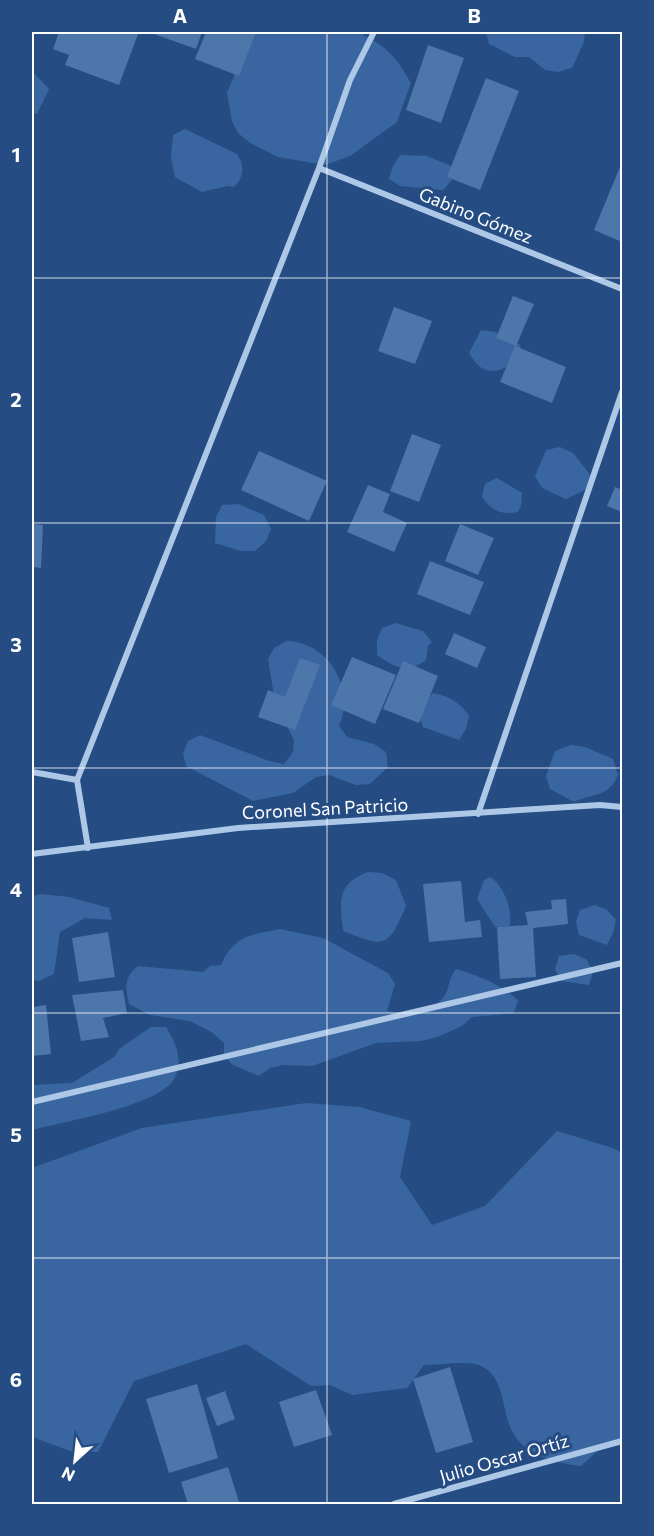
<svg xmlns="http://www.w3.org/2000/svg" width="654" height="1536" viewBox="0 0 654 1536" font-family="Commissioner,sans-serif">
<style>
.green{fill:#3966a0}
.building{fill:#4d76ab}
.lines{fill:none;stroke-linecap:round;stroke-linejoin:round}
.minor{stroke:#adc7e7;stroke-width:6}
.grid{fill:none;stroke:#fff;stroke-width:1.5;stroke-opacity:0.55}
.labels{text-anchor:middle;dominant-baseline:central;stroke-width:6;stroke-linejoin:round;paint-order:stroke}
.street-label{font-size:18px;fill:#fff;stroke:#254d83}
.neatline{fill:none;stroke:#fff;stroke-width:2}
.grid-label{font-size:20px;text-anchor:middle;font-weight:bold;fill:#fff}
</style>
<rect width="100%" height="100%" fill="#254d83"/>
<path class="green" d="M 252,32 L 358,32 C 387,47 395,55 411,83 L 397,122 L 350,156 L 325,165 L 278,157 L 250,143 L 238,133 L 232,121 L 227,93 Z
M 486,32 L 585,32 L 584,42 L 572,68 L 558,72 L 545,70 L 529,57 L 515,57 L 489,44 Z
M 32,71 L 49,89 L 37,114 L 32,113 Z
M 185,129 L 237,154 C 245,165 244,178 234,187 L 227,186 L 202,192 L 175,177 L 171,157 L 173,135 Z
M 400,155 L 427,156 L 454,167 L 452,180 L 443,190 L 400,186 L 389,179 L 393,166 Z
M 481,330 L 495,332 L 520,345 L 523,358 C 500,371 485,381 469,353 Z
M 560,447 L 573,453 L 591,476 L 587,489 L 566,499 L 542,488 L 535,476 L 546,450 Z
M 497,478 L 522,493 L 521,506 L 518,512 C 501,515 492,511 482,497 L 485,484 Z
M 238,504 L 264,515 L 271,529 L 266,541 L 255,551 L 241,551 L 215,543 L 216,517 L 222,505 Z
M 395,623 L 423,631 L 432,642 L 428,646 L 426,660 C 405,674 396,668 377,655 L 377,640 L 382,628 Z
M 287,641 C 328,642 356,688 339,726 L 347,737 L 374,744 L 386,752 L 388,767 L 370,784 L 356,785 L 329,775 L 316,777 L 293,793 L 253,801 L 186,766 L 183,754 L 188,741 L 200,735 L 269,761 L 284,764 L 293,752 L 294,740 L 275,702 L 268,659 L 274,648 Z
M 433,693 C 450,696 458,702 469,715 L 466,729 L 459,740 L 423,727 L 418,713 L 424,701 Z
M 571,745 L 585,747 L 613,759 L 618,775 C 609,797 594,793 574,802 L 550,789 L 546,776 L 555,751 Z
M 368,872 L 382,873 L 396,880 L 406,906 C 388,948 385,948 343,931 C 340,902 336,884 368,872 Z
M 490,877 C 503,884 514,912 509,926 L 495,927 L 477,899 L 484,880 Z
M 41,894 L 69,897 L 109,908 L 112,920 L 85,918 L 60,932 L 54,974 L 39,981 L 32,980 L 32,896 Z
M 595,905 L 607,910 L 616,920 L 613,933 L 607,945 L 579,935 L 576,922 L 580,910 Z
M 280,929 L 323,938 L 388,973 L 395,984 L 387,1011 C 403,1015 436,1011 445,995 C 450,986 448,980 456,969 C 478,975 501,985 518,1000 L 514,1013 L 472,1017 L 462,1026 L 437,1037 L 421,1041 L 376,1043 L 312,1066 L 283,1065 L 270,1068 L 259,1076 L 233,1065 L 224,1056 L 224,1043 L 213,1033 L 190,1021 L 150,1015 L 129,1004 C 125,989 124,976 138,966 L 203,972 L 210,966 L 221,965 C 234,935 251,935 280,929 Z
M 574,954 L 587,960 L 593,972 L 589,985 L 561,981 L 555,969 L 559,956 Z
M 151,1027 L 166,1027 C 176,1042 184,1062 174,1079 C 159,1106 62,1122 32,1130 L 32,1085 L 72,1083 L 114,1057 L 119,1049 Z
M 306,1103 L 359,1107 L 411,1121 L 400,1177 L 432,1225 L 485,1206 L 557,1131 L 613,1148 L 622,1153 L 622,1439 L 602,1447 L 581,1466 C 556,1463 523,1456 511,1429 C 501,1407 505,1371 475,1364 C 460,1361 439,1365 424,1365 L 407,1388 L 352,1395 L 330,1385 L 311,1386 L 246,1344 L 134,1381 L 98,1452 L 73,1452 L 32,1437 L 32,1168 L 142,1128 Z"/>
<path class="building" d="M 59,32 L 132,32 L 138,34 L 119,85 L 65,65 L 69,55 L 53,49 Z
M 155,32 L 202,32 L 196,49 L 154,34 Z
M 206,32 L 256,32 L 239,76 L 195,59 Z
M 428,45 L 464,58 L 441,123 L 406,110 Z
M 486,78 L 519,91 L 480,190 L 447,177 Z
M 622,162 L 622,242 L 594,230 Z
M 513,296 L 534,304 L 516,346 L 496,338 Z
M 394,307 L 432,321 L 415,364 L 378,351 Z
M 515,346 L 566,367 L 552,403 L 500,382 Z
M 412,434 L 441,445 L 419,502 L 390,491 Z
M 259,451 L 327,481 L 309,521 L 241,490 Z
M 368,485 L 390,494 L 383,512 L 407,523 L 394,552 L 347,532 Z
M 615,487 L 622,490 L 622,512 L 607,506 Z
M 32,524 L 43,525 L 41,568 L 32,567 Z
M 460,524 L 494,538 L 478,575 L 445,561 Z
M 430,561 L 484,582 L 470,615 L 417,594 Z
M 454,633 L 486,647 L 477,668 L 445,654 Z
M 352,657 L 396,675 L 375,724 L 331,705 Z
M 300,658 L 320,665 L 295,730 L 258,717 L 268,690 L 285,697 Z
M 403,661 L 438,676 L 419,723 L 383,709 Z
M 461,881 L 465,922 L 480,920 L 482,937 L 429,942 L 423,884 Z
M 566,899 L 568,924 L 533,928 L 536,977 L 500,979 L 497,927 L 528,925 L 525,912 L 552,909 L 551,900 Z
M 108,932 L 115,977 L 79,982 L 72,938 Z
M 123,990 L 127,1013 L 103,1018 L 109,1037 L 81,1041 L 72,995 Z
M 46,1005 L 51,1054 L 32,1056 L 32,1007 Z
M 450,1367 L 473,1442 L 436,1453 L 413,1379 Z
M 197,1384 L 218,1458 L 169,1473 L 146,1399 Z
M 316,1390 L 332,1435 L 294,1447 L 279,1402 Z
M 225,1391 L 235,1419 L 217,1426 L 206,1398 Z
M 228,1467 L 239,1502 L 231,1504 L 188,1504 L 181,1482 Z"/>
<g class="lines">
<path class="minor" d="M 319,168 L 622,289
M 32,772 L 77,780
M 478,814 L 622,392
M 88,848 L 77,780 L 319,168 L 350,80 L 374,32
M 32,854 L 238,828 L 600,805 L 622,807
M 32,1102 L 622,963
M 394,1504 L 622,1441"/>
</g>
<path class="grid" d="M 327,32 L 327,1504M 32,278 L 622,278M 32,523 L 622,523M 32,768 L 622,768M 32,1013 L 622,1013M 32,1258 L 622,1258"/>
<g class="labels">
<g class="street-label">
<text transform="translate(476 215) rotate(22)">Gabino Gómez</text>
<text transform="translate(325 808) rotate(-3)">Coronel San Patricio</text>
<text transform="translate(504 1458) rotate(-16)">Julio Oscar Ortíz</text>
</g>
</g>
<rect width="654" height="1536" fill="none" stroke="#254d83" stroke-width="66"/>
<g transform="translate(75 1461) rotate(207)" stroke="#254d83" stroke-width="4.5" paint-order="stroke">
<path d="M0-4.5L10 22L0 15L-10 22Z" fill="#ffffff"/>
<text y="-9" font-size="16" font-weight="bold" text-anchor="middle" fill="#ffffff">N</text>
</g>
<rect x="33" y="33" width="588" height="1470" class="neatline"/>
<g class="grid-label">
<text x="180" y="23">A</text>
<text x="474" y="23">B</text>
<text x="16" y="162">1</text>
<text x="16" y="407">2</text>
<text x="16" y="652">3</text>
<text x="16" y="897">4</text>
<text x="16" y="1142">5</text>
<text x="16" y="1387">6</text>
</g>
</svg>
